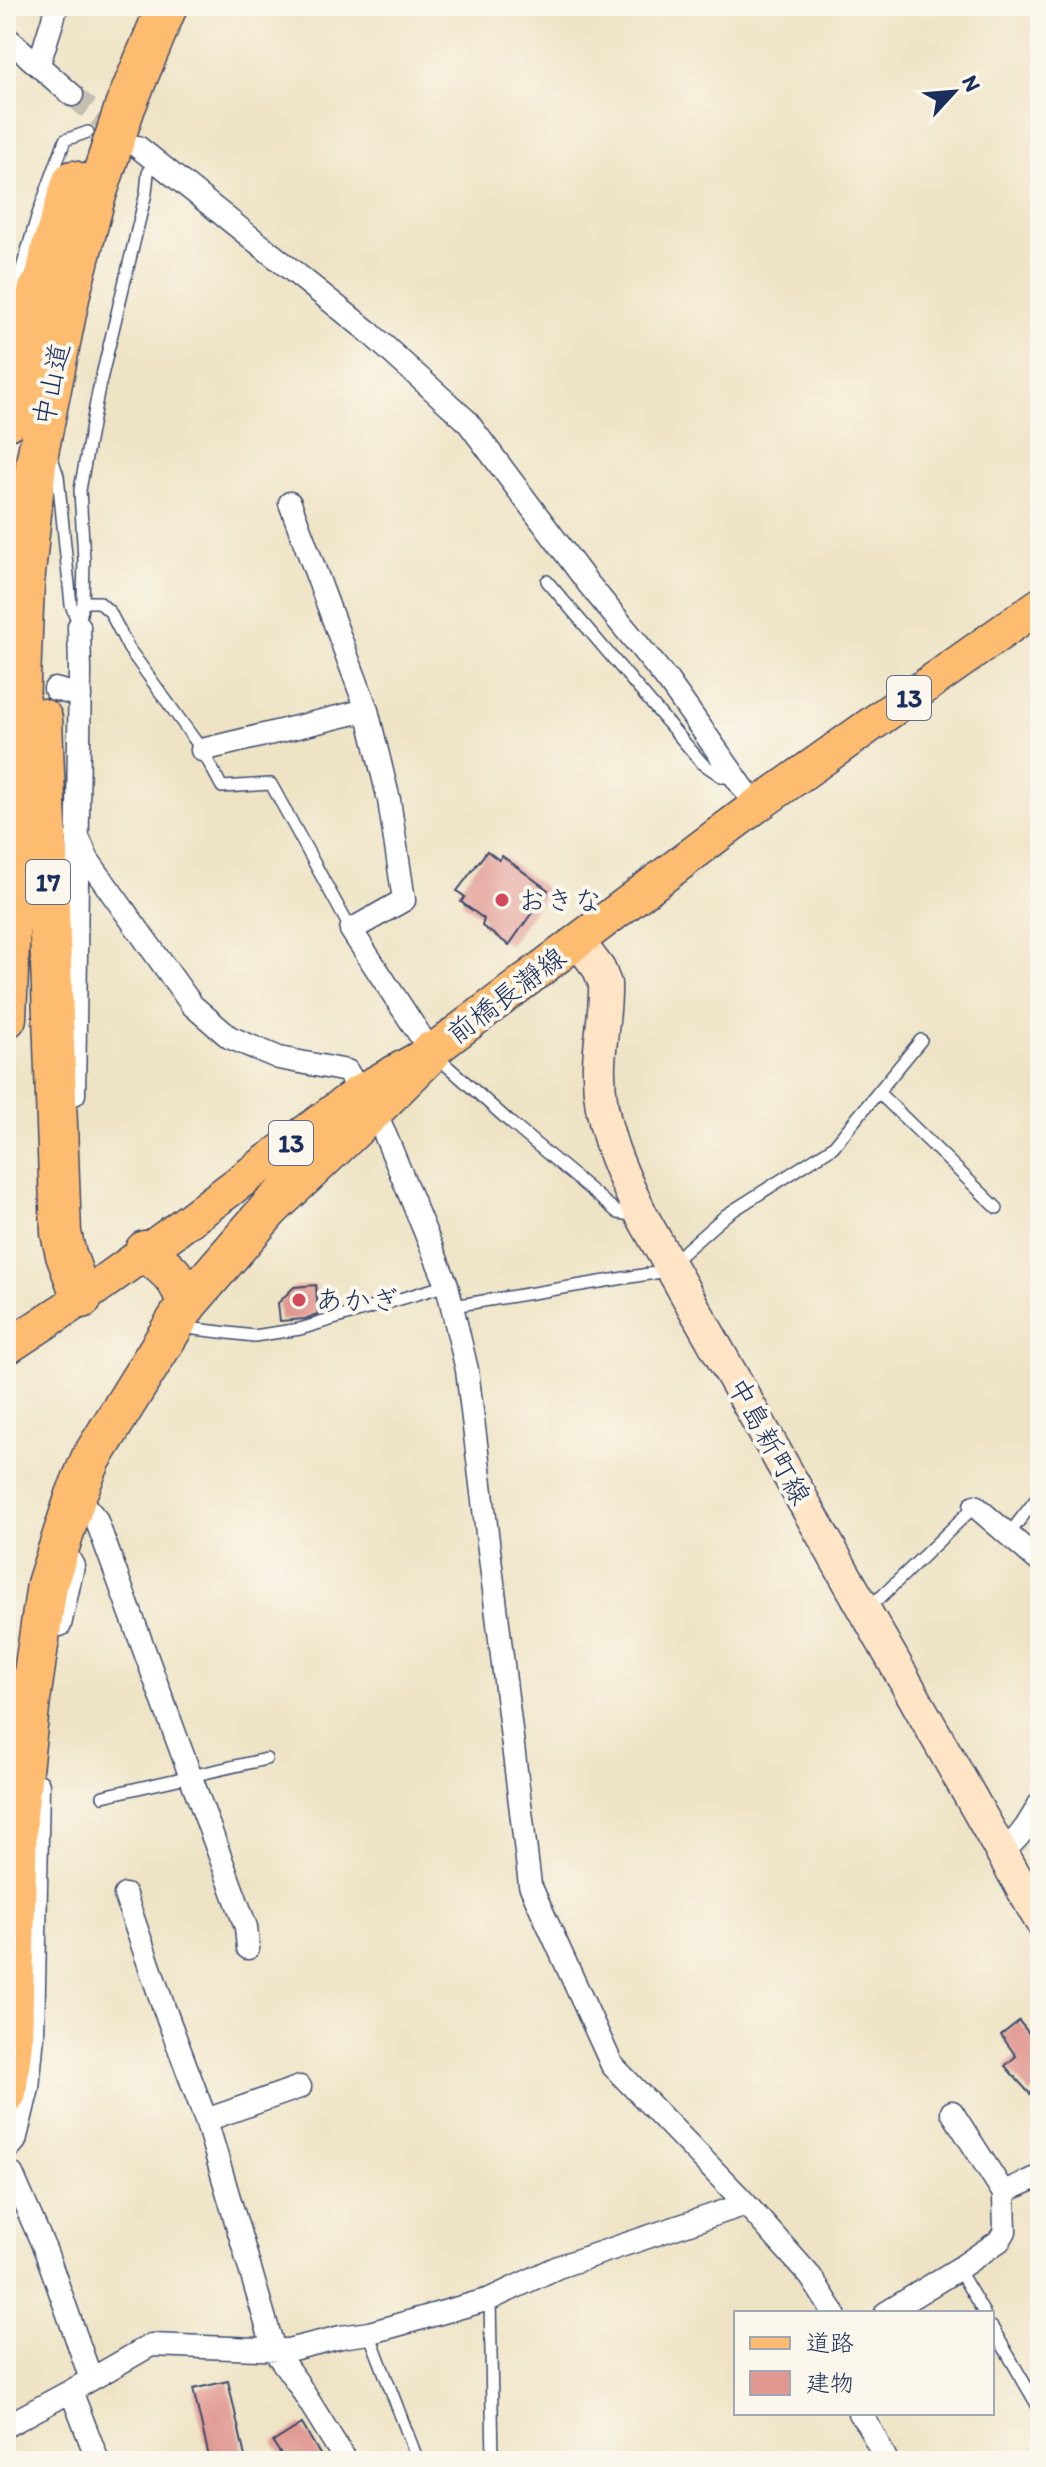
<svg xmlns="http://www.w3.org/2000/svg" width="1046" height="2467" viewBox="0 0 1046 2467" font-family="Itim,'Klee One',sans-serif">
<style>
.building{fill:#e09891}
.lines{fill:none;stroke-linecap:round;stroke-linejoin:round}
.street-tunnel{stroke:#c4bfb0;stroke-width:22;stroke-dasharray:22 11;stroke-linecap:butt}
.lane-casing{stroke:#3b4a6d;stroke-width:14}
.street-casing{stroke:#3b4a6d;stroke-width:25}
.secondary-casing{stroke:#3b4a6d;stroke-width:35}
.primary-casing{stroke:#3b4a6d;stroke-width:37}
.highway-casing{stroke:#3b4a6d;stroke-width:43}
.lane{stroke:#fff;stroke-width:11}
.street{stroke:#fff;stroke-width:22}
.secondary{stroke:#ffe4c6;stroke-width:32}
.primary{stroke:#febc70;stroke-width:34}
.highway{stroke:#febc70;stroke-width:40}
.poi-dot{fill:#d1495b;stroke:#fbf7ec;stroke-width:3}
.labels{text-anchor:middle;dominant-baseline:central;stroke-width:8;stroke-linejoin:round;paint-order:stroke}
.shield{fill:#fbf7ec;stroke:#5e6b89;stroke-width:2}
.shield-label{font-size:26px;font-weight:bold;fill:#1b2f5e}
.street-label{font-size:28px;fill:#1b2f5e;stroke:#fbf7ec}
.poi-label{font-size:28px;fill:#1b2f5e;stroke:#fbf7ec;text-anchor:start}
</style>
<rect width="100%" height="100%" fill="#fbf7ec"/>
<filter id="ink" filterUnits="userSpaceOnUse"><feTurbulence type="fractalNoise" baseFrequency=".0125" numOctaves="2"/><feDisplacementMap in="SourceGraphic" scale="16" xChannelSelector="R" yChannelSelector="G"/><feConvolveMatrix kernelMatrix="1 2 1 2 8 2 1 2 1" color-interpolation-filters="sRGB"/></filter>
<filter id="wash" filterUnits="userSpaceOnUse"><feTurbulence type="fractalNoise" baseFrequency=".006" numOctaves="4" result="noise"/><feDisplacementMap in="SourceGraphic" scale="32" xChannelSelector="R" yChannelSelector="G"/><feGaussianBlur stdDeviation="1.8" result="paint"/><feColorMatrix in="noise" values="0 0 0 0 0 0 0 0 0 0 0 0 0 0 0 0 0 1.4 0 .05"/><feComposite in="paint" operator="in"/></filter>
<g filter="url(#wash)">
<rect width="100%" height="100%" fill="#eee3c4"/>
<g id="blocks">
<path class="building" d="M 487,851 L 499,860 L 502,856 L 548,890 L 509,945 L 482,926 L 484,919 L 461,902 L 465,897 L 457,891 Z
M 316,1285 L 318,1315 L 305,1319 L 280,1321 L 278,1303 L 294,1287 Z
M 1019,2021 L 1040,2047 L 1040,2085 L 1030,2094 L 1005,2066 L 1016,2056 L 1001,2035 Z
M 228,2381 L 246,2461 L 210,2461 L 193,2389 Z
M 302,2424 L 324,2461 L 285,2461 L 273,2442 Z"/>
</g>
</g>
<g filter="url(#ink)">
<use href="#blocks" fill-opacity="0" stroke="#3b4a6d" stroke-width="2"/>
<g class="lines">
<path class="street-tunnel" d="M 72,95 L 124,137"/>
<g class="lane-casing">
<path id="lane" d="M 6,323 L 37,217 L 65,140 L 88,132
M 51,455 L 58,476 L 71,605 L 78,623
M 547,581 L 702,763 L 721,776 L 733,779
M 83,602 L 99,602 L 110,612 L 129,649 L 202,750 L 222,787 L 271,784 L 351,930
M 79,626 L 83,602 L 84,560 L 80,490 L 98,392 L 146,193 L 148,173 L 155,161
M 435,1055 L 511,1123 L 618,1213 L 638,1216
M 879,1093 L 997,1208
M 453,1306 L 661,1272 L 726,1215 L 833,1147 L 921,1040
M 182,1325 L 195,1329 L 254,1336 L 300,1329 L 447,1285
M 1009,1534 L 1040,1494
M 864,1608 L 882,1596 L 975,1506
M 103,1796 L 266,1759
M 958,2269 L 984,2313
M 490,2299 L 493,2461
M 992,2327 L 1040,2410
M 369,2333 L 418,2461"/>
</g>
<g class="street-casing">
<path id="street" d="M 6,37 L 72,95
M 39,64 L 57,6
M 138,147 L 369,332 L 466,420 L 587,582 L 668,681 L 756,806
M 290,503 L 367,710 L 389,800 L 404,900 L 351,930 L 431,1052
M 55,689 L 80,696
M 202,750 L 367,710
M 77,835 L 88,860 L 192,1005 L 229,1037 L 279,1058 L 347,1071 L 371,1112 L 379,1120 L 447,1285 L 467,1370 L 530,1885 L 612,2065 L 746,2204 L 811,2277 L 834,2313
M 74,1094 L 80,670 L 79,626
M 76,1495 L 96,1519 L 246,1927 L 248,1948
M 975,1506 L 1040,1562
M 60,1625 L 73,1566 L 66,1554
M 1001,1852 C 1020,1839 1029,1823 1040,1803
M 125,1895 L 164,2008 L 206,2120 L 274,2350 L 297,2382 L 346,2461
M 952,2112 L 1005,2195
M 206,2120 L 300,2087
M 6,2151 L 15,2141 L 28,2088 L 33,2035 L 38,1785
M 6,2169 L 12,2174 L 46,2252 L 91,2379
M 886,2313 L 958,2269 L 999,2241 L 1005,2231 L 1004,2197 L 1008,2190 L 1040,2176
M 71,2391 L 151,2345 L 288,2350 L 341,2337 L 369,2333 L 490,2299 L 558,2267 L 746,2204
M 859,2413 L 868,2425 L 887,2461
M 6,2426 L 71,2391 L 98,2461"/>
</g>
<g class="secondary-casing">
<path id="secondary" d="M 578,941 L 599,969 L 605,984 C 606,1011 600,1037 599,1064 C 597,1120 618,1167 642,1216 L 1040,1920"/>
</g>
<g class="primary-casing">
<path id="primary" d="M 6,1348 L 82,1298 L 176,1230 L 358,1093 L 431,1052 L 756,806 L 1040,605"/>
</g>
<g class="highway-casing">
<path id="highway" d="M 38,316 L 52,247 L 73,181
M 6,421 L 16,363 L 39,289
M 42,719 L 61,1233 L 66,1255 L 82,1298
M 6,1018 L 24,584 L 36,463 L 70,293 L 94,201 L 125,107 L 167,6
M 187,1304 L 270,1208 L 371,1112 L 431,1052
M 6,2093 L 12,2042 L 17,1814 L 30,1700 L 47,1584 L 76,1495 L 91,1459 L 187,1304 C 179,1276 167,1269 145,1251"/>
</g>
<use href="#lane" class="lane"/>
<use href="#street" class="street"/>
<use href="#secondary" class="secondary"/>
<use href="#primary" class="primary"/>
<use href="#highway" class="highway"/>
</g>
</g>
<g class="poi-dot">
<circle cx="502" cy="900" r="8"/>
<circle cx="299" cy="1300" r="8"/>
</g>
<g class="labels">
<g class="shield">
<rect x="887" y="676" width="44" height="44" rx="6"/>
<rect x="26" y="860" width="44" height="44" rx="6"/>
<rect x="269" y="1121" width="44" height="44" rx="6"/>
</g>
<g class="shield-label">
<text x="909" y="698">13</text>
<text x="48" y="882">17</text>
<text x="291" y="1143">13</text>
</g>
<g class="street-label">
<text transform="translate(51 384) rotate(-78)">中山道</text>
<text transform="translate(506 995) rotate(-37)">前橋長瀞線</text>
<text transform="translate(770 1441) rotate(61)">中島新町線</text>
</g>
<g class="poi-label">
<text x="518" y="900">おきな</text>
<text x="315" y="1300">あかぎ</text>
</g>
</g>
<rect width="1046" height="2467" fill="none" stroke="#fbf7ec" stroke-width="32"/>
<rect x="734" y="2311" width="260" height="104" fill="#fbf7ec" stroke="#a1a7b3" stroke-width="2"/>
<rect x="750" y="2337" width="40" height="12" fill="#febc70" stroke="#a1a7b3" stroke-width="2"/>
<text x="806" y="2351" font-size="24" fill="#1b2f5e">道路</text>
<rect x="750" y="2371" width="40" height="24" fill="#e09891" stroke="#a1a7b3" stroke-width="2"/>
<text x="806" y="2391" font-size="24" fill="#1b2f5e">建物</text>
<g transform="translate(954 92) rotate(64)" stroke="#fbf7ec" stroke-width="6" paint-order="stroke">
<path d="M0-6L14 30L0 20L-14 30Z" fill="#1b2f5e"/>
<text y="-12" font-size="22" font-weight="bold" text-anchor="middle" fill="#1b2f5e">N</text>
</g>
</svg>
